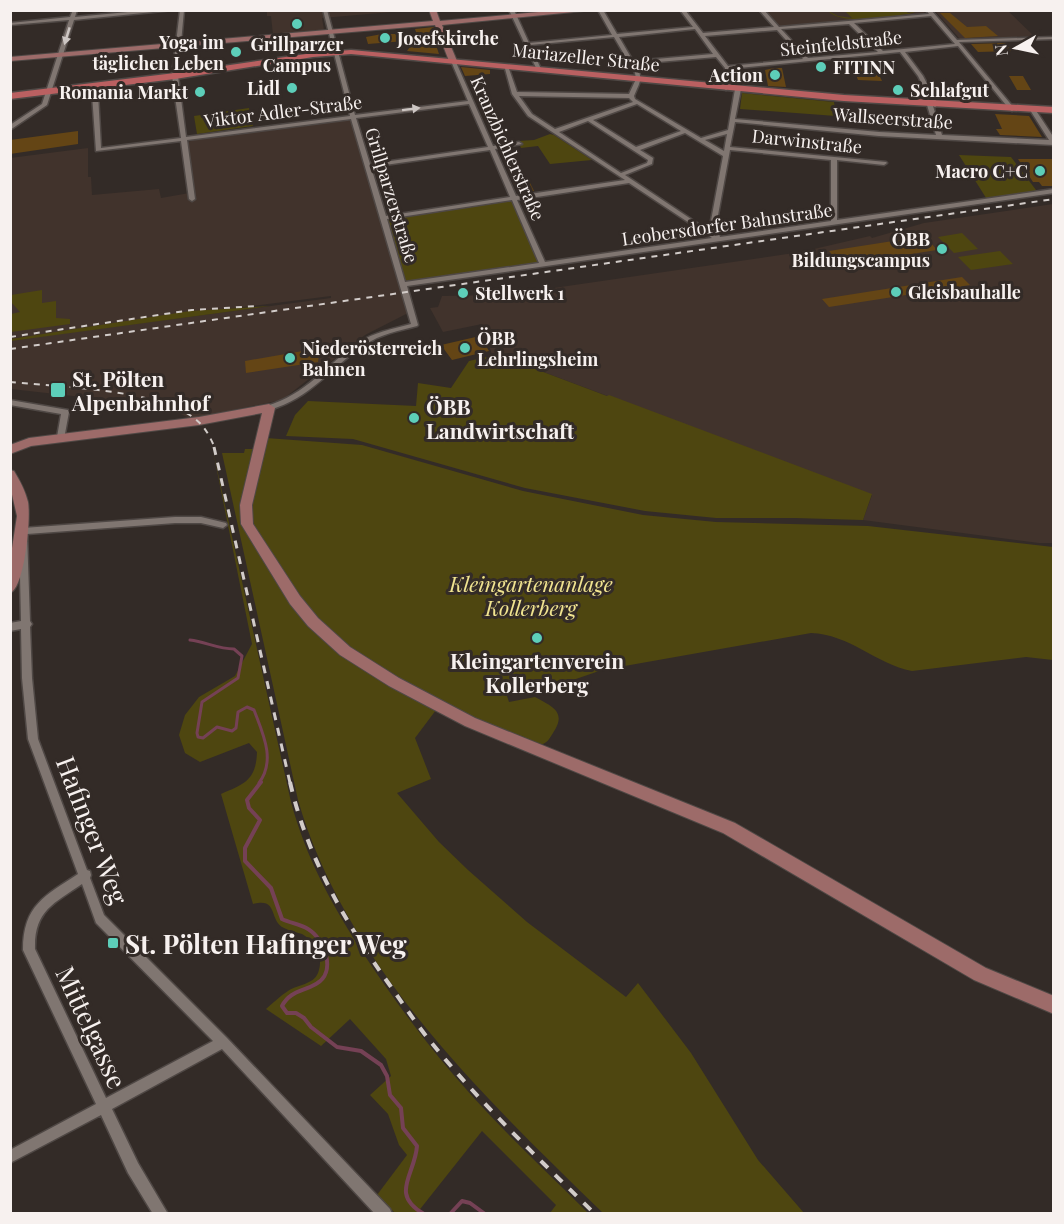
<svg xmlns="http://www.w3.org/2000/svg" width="1064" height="1224" viewBox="0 0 1064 1224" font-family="'Playfair Display',serif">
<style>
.built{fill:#41332c;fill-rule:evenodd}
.green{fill:#4e4610}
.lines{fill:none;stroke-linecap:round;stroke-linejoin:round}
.stream-far1{stroke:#754155;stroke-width:3}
.stream{stroke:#754155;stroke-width:4}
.building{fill:#644515}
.street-casing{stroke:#4f4845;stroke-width:3}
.secondary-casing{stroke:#4f4845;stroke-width:2}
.primary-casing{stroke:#4f4845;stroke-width:3}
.street{fill:#807671;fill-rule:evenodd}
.secondary{fill:#9d6b69;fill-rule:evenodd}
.primary{fill:#ba6061;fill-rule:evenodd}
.rail-far2{stroke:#d2ccc9;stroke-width:2;stroke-dasharray:6 6;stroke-linecap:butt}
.rail-far1{stroke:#d2ccc9;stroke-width:3;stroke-dasharray:8 8;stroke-linecap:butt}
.rail{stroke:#d2ccc9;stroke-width:4;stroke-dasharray:10 10;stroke-linecap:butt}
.oneway{fill:#cdc6c3}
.poi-dot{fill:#5dceb9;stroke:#332b27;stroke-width:2}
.labels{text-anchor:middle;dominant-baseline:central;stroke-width:6;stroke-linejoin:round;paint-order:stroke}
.far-poi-label{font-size:18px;font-weight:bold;fill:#f7f1ef;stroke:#332b27;text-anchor:start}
.far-street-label{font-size:18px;fill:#f7f1ef;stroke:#332b27}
.poi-label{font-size:21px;font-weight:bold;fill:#f7f1ef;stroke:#332b27;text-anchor:start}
.park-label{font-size:21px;font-style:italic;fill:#f1e490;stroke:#332b27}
.near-street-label{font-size:26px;fill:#f7f1ef;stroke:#332b27}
.near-poi-label{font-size:26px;font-weight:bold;fill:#f7f1ef;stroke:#332b27;text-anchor:start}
</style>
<rect width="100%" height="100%" fill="#332b27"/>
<path class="built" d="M 923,10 L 925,14 L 782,27 L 778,26 L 764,11 Z
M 267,11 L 404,11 L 322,18 L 324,30 L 322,30 L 273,35 L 271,16 L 267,16 Z
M 935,11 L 1008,11 L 1034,36 L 960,39 Z
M 350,119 L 408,313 L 365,335 L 282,400 L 199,417 L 191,419 L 173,410 L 153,405 L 11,389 L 10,158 L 88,148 L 88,177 L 91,177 L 92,195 L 159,189 L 161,198 L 195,192 L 188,143 L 192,140 ZM 331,296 L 331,298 L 21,339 L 128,322 Z
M 1053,204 L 1053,543 L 1039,543 L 863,520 L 872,495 L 530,367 L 493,358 L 482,324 L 443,332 L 430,308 L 438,307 L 442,296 L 496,295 L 526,292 L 801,252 L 870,236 L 872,238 L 924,223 Z"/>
<path class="green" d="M 905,10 L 908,13 L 918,11 L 909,14 C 889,16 842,26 828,11 L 838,16 L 852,18 L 845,11 Z
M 742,93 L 834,102 L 836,116 L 740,109 Z
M 249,108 L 253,126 L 197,134 L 194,116 Z
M 550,134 L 554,135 L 592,160 L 550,164 L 538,146 L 521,148 L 518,141 L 534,140 Z
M 959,155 L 1011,157 L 1039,194 L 988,201 Z
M 514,199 L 543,264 L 404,284 L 384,218 Z
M 962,233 L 978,249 L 954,253 L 938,237 Z
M 1000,251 L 1013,264 L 971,270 L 958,257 Z
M 42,290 L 42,303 L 56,301 L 56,318 L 70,319 L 70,324 L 11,332 L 11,314 L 20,312 L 11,302 L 11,295 Z
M 270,306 L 11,341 L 11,339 L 190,311 Z
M 486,357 L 530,367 L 607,396 L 609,395 L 872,494 L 863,520 L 795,518 L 716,518 L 645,511 L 525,488 L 353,439 L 286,436 L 295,415 L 308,401 L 416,406 L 418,383 L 451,388 L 469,361 Z
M 266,438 L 362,445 L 523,491 L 643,515 L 716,522 L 868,526 L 1053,547 L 1053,660 L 1026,657 L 912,671 C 876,664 849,634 811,633 L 602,670 L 544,690 L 535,688 L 507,696 L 509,702 L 535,697 C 553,707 567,712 553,733 C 549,739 547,744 539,745 L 457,712 L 361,658 L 308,610 L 252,522 L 251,505 Z
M 245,449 L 253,449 L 254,451 L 242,505 L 299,614 L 436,710 L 415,738 L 431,779 L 397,793 L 439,842 L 468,870 L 527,922 L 626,997 L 638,983 L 691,1053 L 758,1160 L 804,1213 L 603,1213 C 483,1096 346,966 298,800 L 222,453 L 244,453 Z
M 213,451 L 291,802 C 306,858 332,905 363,953 C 396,1003 432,1052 473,1097 C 510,1138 550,1175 588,1213 L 550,1213 L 556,1205 L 482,1131 L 417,1213 L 395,1213 L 377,1195 L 407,1155 L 399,1145 L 388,1114 L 370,1095 L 391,1076 L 386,1059 L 350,1019 L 321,1046 L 266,1009 C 273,1003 280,996 288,991 C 298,984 313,985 318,973 C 324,957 316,942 302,934 C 296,932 290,931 284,928 C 268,920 279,897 253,904 L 221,794 C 245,784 256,780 257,752 L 249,743 L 200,762 L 185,753 L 179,735 L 185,715 L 199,697 L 235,676 L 252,644 Z"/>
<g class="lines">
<path class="stream-far1" d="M 190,640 C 206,642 218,649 234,649 L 242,656 L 238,678 L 202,702 L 197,733 L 198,737 L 203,738 L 217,727 L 232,731 L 236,728 L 238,712 L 247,707 L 254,710 C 263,734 276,760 259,783"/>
<path class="stream" d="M 261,782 L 247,800 L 249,808 L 260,820 L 245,848 L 245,861 L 271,888 L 282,919 C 290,923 300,924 308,929 C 325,939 337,973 316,984 C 302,992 290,991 282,1006 L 287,1013 L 296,1013 L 304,1018 L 311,1027 L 337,1047 L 361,1051 L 381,1065 L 387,1076 L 390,1095 L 401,1108 L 403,1128 L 417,1146 C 415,1175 389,1194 424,1214
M 450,1214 L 462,1201 L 470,1203 L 485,1214"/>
</g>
<path class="building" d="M 940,13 L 950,13 L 967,27 L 986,26 L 998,36 L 965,38 Z
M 434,27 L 439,41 L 435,42 L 439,54 L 407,51 L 415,40 L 419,41 L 415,29 Z
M 382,34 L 401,34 L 405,41 L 368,44 L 366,37 Z
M 1005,43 L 1012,51 L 978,52 L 971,44 Z
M 858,60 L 872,61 L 882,81 L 858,80 L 851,62 L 858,62 Z
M 461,67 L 490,70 L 490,74 L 465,76 Z
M 774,68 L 782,68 L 786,87 L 768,86 L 765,70 Z
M 1009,76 L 1023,76 L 1031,90 L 1017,90 Z
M 995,114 L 1029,116 L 1042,137 L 1000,135 L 996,129 L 1002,129 Z
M 78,131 L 78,144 L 10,154 L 10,140 Z
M 1018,159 L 1053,159 L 1053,186 L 1042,186 L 1039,182 L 1033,182 Z
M 523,181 L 524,184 L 530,183 L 534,191 L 519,193 L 513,182 Z
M 925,236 L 937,250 L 840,265 L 829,251 Z
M 962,277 L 970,285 L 829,307 L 822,299 Z
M 480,336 L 489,351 L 452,360 L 441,345 Z
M 320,348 L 318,362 L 246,373 L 245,361 Z"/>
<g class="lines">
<g class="street-casing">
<path id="street" d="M 73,10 L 77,10 L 75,17 L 149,10 L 173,10 L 74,20 L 47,105 L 10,130 L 10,125 L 42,104 L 69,20 L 10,25 L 10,23 L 70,17 Z
M 180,10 L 184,10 L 178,76 L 186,137 L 350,116 L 323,10 L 327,10 L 355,115 L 468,101 L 451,61 L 455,60 L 493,146 L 519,142 L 522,144 L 495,149 L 516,196 L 625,180 L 528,116 L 512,94 L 504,65 L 508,66 L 517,92 L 629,94 L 636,79 L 635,73 L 614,37 L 530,45 L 541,69 L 537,70 L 509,10 L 514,10 L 529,43 L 612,35 L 598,10 L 603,10 L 617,34 L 693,27 L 680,10 L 685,10 L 703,33 L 774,27 L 759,10 L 764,10 L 779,27 L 929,14 L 926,10 L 931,10 L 957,40 L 1054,37 L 1054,39 L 959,42 L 1014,108 L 1015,109 L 1012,111 L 1010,110 L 958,46 L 905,52 L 923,76 L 938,105 L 935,107 L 933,106 L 942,135 L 1049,140 L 1030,110 L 1033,108 L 1035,109 L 1054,138 L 1054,145 L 879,136 L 735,122 L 730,147 L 886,162 L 887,163 L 884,165 L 837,160 L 837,220 L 1054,189 L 1054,193 L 407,286 L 418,325 L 417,326 C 399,331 380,334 365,345 C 329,368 312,398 269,410 L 266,410 L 266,406 C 306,395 326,365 358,343 C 374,332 393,329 411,324 L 351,119 L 187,140 L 195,199 L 192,201 L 189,199 L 181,141 L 96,151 L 92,94 L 95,92 L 98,94 L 101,148 L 181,138 L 172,76 ZM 931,16 L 955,44 L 883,51 L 854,23 ZM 849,24 L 878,52 L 808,58 L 781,29 ZM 695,29 L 713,54 L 633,61 L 619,37 ZM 777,30 L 803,59 L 728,66 L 705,36 ZM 900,52 L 918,76 L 932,104 L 927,105 L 936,135 L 879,132 L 735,119 L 741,89 L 738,87 L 735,89 L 728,130 L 701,138 L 635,99 L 634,96 C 640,81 644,79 635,64 L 716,57 L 725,68 L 723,88 L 726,90 L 729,88 L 729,69 ZM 519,96 L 629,98 L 633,102 L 555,129 L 532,114 ZM 469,104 L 488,147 L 370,164 L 356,118 ZM 637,104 L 681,131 L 636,147 L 593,120 ZM 588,121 L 648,160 L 647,163 L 621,173 L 559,132 ZM 685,133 L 723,156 L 710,226 L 712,233 L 625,175 L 652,164 L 653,158 L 640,150 ZM 727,134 L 724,151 L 705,140 ZM 490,150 L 510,197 L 386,216 L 371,167 ZM 730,150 L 831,160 L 831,221 L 720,237 L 716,226 ZM 629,183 L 712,238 L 545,262 L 517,200 ZM 512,200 L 539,263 L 405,282 L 387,219 Z
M 10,400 L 68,410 L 69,412 L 64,439 L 58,439 L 57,437 L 61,414 L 10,405 Z
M 175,517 L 201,517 L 226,523 L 227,525 L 223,528 L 201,523 L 175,523 L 27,534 L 30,621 L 32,624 L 30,627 L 32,678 L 38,739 L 87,870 L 90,871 L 91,875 L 90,878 L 104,915 L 227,1038 L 390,1209 L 392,1214 L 375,1214 L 222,1049 L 112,1109 L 138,1163 L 168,1214 L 153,1214 L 128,1173 L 101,1115 L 10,1163 L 10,1150 L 96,1104 L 23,950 C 23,905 45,896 78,874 L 28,739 L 22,678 L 21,629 L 10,631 L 10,623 L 21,621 L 19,531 L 23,528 ZM 82,884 L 96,923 L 213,1041 L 106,1098 L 35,949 C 34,911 53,904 82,884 Z"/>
</g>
<g class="secondary-casing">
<path id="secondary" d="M 429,10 L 436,10 L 440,21 L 561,10 L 594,10 L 442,25 L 457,61 L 453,63 L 449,61 L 435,25 L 10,61 L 10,57 L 433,21 Z
M 269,404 L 275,408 L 252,505 L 253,524 L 300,596 L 318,618 L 350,647 L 399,678 L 475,718 L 735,823 L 986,968 L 1054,996 L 1054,1014 L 974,980 L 723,833 L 465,726 L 389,686 L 340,655 L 308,626 L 290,604 L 241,524 L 240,505 L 262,413 L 199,425 L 31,446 L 10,454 L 10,445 L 29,438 L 199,417 Z
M 10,470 L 14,471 C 20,481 25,490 28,502 C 31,518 25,587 10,593 L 10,561 L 17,516 L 10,486 Z"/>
</g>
<g class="primary-casing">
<path id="primary" d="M 351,50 L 844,95 L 1054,107 L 1054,113 L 844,101 L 351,54 L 313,57 L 175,79 L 10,99 L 10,93 L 175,73 L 313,53 Z"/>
</g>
<use href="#street" class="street"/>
<use href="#secondary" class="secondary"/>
<use href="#primary" class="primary"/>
<path class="rail-far2" d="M 10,337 L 192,310 L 256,306
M 10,349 L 1054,199
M 10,382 C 58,387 157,389 194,418 C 205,426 210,437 215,448"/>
<path class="rail-far1" d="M 214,447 L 290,783"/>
<path class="rail" d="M 290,782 C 307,857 345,922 389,984 C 404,1005 418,1027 435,1047 C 484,1107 540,1160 595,1214"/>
</g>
<defs><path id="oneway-solid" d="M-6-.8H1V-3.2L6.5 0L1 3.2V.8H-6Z" transform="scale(1.5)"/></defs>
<g class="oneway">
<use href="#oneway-solid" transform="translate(67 36) rotate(107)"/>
<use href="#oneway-solid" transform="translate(411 109) rotate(-7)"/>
</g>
<g class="poi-dot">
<circle cx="297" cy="24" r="6"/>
<circle cx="385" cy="38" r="6"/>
<circle cx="236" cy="52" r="6"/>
<circle cx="821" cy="67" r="6"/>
<circle cx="775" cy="75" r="6"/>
<circle cx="292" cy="88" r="6"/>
<circle cx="898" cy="90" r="6"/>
<circle cx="200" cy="92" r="6"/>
<circle cx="1040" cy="171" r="6"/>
<circle cx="942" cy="249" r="6"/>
<circle cx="896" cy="292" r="6"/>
<circle cx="463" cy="293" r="6"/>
<circle cx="465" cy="348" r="6"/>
<circle cx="290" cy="358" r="6"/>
<rect x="50" y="382" width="16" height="16" rx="3"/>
<circle cx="414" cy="418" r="6"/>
<circle cx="537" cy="638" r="6"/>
<rect x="107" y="937" width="12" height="12" rx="3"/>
</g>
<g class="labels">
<g class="far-poi-label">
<text x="397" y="38">Josefskirche</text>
<text x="224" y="42" text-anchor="end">Yoga im<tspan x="224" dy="21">täglichen Leben</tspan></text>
<text x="297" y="44" text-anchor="middle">Grillparzer<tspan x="297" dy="21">Campus</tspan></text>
<text x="833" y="67">FITINN</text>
<text x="763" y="75" text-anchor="end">Action</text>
<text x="280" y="88" text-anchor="end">Lidl</text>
<text x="910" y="90">Schlafgut</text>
<text x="188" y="92" text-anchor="end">Romania Markt</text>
<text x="1028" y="171" text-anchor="end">Macro C+C</text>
<text x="930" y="239" text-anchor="end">ÖBB<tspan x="930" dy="21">Bildungscampus</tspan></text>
<text x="908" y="292">Gleisbauhalle</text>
<text x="475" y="293">Stellwerk 1</text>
<text x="477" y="338">ÖBB<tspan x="477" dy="21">Lehrlingsheim</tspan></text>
<text x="302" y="348">Niederösterreich<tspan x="302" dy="21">Bahnen</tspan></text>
</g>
<g class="far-street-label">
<text transform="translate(841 43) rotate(-6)">Steinfeldstraße</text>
<text transform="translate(586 57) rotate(6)">Mariazeller Straße</text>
<text transform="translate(283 111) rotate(-7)">Viktor Adler-Straße</text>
<text transform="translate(893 118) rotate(4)">Wallseerstraße</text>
<text transform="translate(807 141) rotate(6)">Darwinstraße</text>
<text transform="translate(508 148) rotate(66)">Kranzbichlerstraße</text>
<text transform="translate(392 195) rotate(73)">Grillparzerstraße</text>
<text transform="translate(727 224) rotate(-8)">Leobersdorfer Bahnstraße</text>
</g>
<g class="poi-label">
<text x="72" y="378">St. Pölten<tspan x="72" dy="24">Alpenbahnhof</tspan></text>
<text x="426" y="406">ÖBB<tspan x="426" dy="24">Landwirtschaft</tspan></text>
<text x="537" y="660" text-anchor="middle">Kleingartenverein<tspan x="537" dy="24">Kollerberg</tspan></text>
</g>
<g class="park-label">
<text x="531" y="583">Kleingartenanlage<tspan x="531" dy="24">Kollerberg</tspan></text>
</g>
<g class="near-street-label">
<text transform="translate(93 830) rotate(69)">Hafinger Weg</text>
<text transform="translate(92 1027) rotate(65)">Mittelgasse</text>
</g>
<g class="near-poi-label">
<text x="125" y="943">St. Pölten Hafinger Weg</text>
</g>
</g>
<rect width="1064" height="1224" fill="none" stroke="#f7f1ef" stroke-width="24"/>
<g transform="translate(1016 48) rotate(261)" stroke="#332b27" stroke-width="4.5" paint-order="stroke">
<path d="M0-4.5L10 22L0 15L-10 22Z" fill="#f7f1ef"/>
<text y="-9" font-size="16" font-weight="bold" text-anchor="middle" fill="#f7f1ef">N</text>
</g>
</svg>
